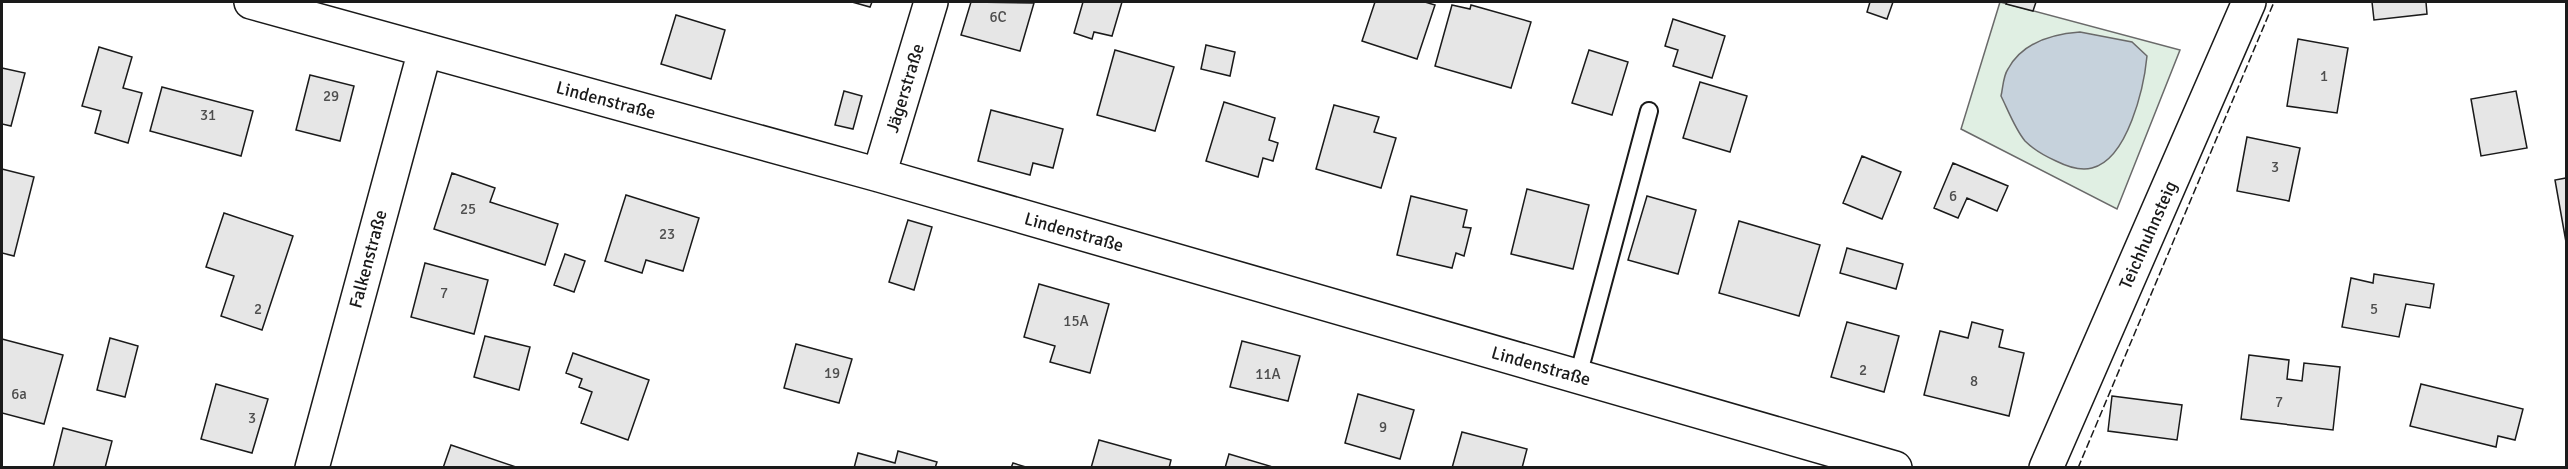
<svg xmlns="http://www.w3.org/2000/svg" width="2568" height="469" viewBox="0 0 2568 469" font-family="Signika,sans-serif">
<style>
.green{fill:#e0efe3;stroke:#6a6a6a;stroke-width:1.5}
.water{fill:#c6d2dc;stroke:#6a6a6a;stroke-width:1.5}
.building{fill:#e6e6e6;stroke:#1a1a1a;stroke-width:1.5}
.lines{fill:none;stroke-linecap:round;stroke-linejoin:round}
.lane-casing{stroke:#1a1a1a;stroke-width:20}
.street-casing{stroke:#1a1a1a;stroke-width:36}
.lane{stroke:#fff;stroke-width:16}
.street{stroke:#fff;stroke-width:33}
.fence{stroke:#1a1a1a;stroke-width:1.5;stroke-dasharray:8 3;stroke-linecap:butt}
.labels{text-anchor:middle;dominant-baseline:central;stroke-width:4.5;stroke-linejoin:round;paint-order:stroke}
.number-label{font-size:15px;fill:#4d4d4d}
.street-label{font-size:18px;fill:#1a1a1a;stroke:#fff}
</style>
<rect width="100%" height="100%" fill="#fff"/>
<path class="green" d="M 2000,2 L 2180,50 L 2117,209 L 1961,129 Z"/>
<path class="water" d="M 2080,32 L 2132,42 L 2147,56 C 2144,87 2128,159 2092,168 C 2081,171 2066,166 2056,161 C 2045,156 2034,150 2025,141 C 2015,129 2008,110 2001,96 C 2003,88 2003,76 2008,69 C 2022,43 2052,34 2080,32 Z"/>
<path class="building" d="M 852,2 L 872,2 L 870,7 Z
M 971,2 L 1034,3 L 1020,51 L 961,35 Z
M 1083,2 L 1122,2 L 1112,36 L 1094,32 L 1092,39 L 1074,33 Z
M 1375,2 L 1425,2 L 1435,5 L 1417,59 L 1362,41 Z
M 1870,2 L 1893,2 L 1887,19 L 1867,12 Z
M 2007,2 L 2036,2 L 2033,11 L 2006,4 Z
M 2372,2 L 2426,2 L 2427,14 L 2374,20 Z
M 1452,5 L 1470,9 L 1471,5 L 1531,22 L 1511,88 L 1435,66 Z
M 676,15 L 725,30 L 711,79 L 661,64 Z
M 1673,19 L 1725,36 L 1712,78 L 1673,66 L 1678,50 L 1665,46 Z
M 2298,39 L 2348,48 L 2337,113 L 2287,106 Z
M 1206,45 L 1235,52 L 1230,76 L 1201,69 Z
M 99,47 L 132,57 L 123,88 L 142,93 L 128,143 L 95,133 L 101,111 L 82,106 Z
M 1115,50 L 1174,67 L 1155,131 L 1097,115 Z
M 1589,50 L 1628,62 L 1612,115 L 1572,103 Z
M 2,68 L 25,73 L 11,126 L 2,124 Z
M 310,75 L 354,86 L 340,141 L 296,130 Z
M 1700,82 L 1747,96 L 1730,152 L 1683,138 Z
M 162,87 L 253,111 L 241,156 L 150,131 Z
M 844,91 L 862,96 L 853,129 L 835,125 Z
M 2516,91 L 2527,148 L 2481,156 L 2471,99 Z
M 1224,102 L 1275,118 L 1269,140 L 1278,143 L 1273,161 L 1263,158 L 1258,177 L 1206,161 Z
M 1334,105 L 1379,117 L 1374,132 L 1396,138 L 1381,188 L 1316,169 Z
M 991,110 L 1063,129 L 1053,168 L 1033,163 L 1030,175 L 978,161 Z
M 2247,137 L 2300,148 L 2289,201 L 2237,191 Z
M 1862,156 L 1901,172 L 1882,219 L 1843,203 Z
M 1953,163 L 2008,186 L 1997,211 L 1967,198 L 1958,218 L 1934,208 Z
M 2,169 L 34,177 L 14,256 L 2,253 Z
M 452,173 L 495,188 L 490,202 L 558,224 L 545,265 L 434,229 Z
M 2566,178 L 2566,242 L 2555,180 Z
M 1527,189 L 1589,205 L 1573,269 L 1511,254 Z
M 626,195 L 699,218 L 683,271 L 646,260 L 642,273 L 605,261 Z
M 1411,196 L 1467,210 L 1463,227 L 1471,228 L 1464,256 L 1456,253 L 1452,268 L 1397,255 Z
M 1647,196 L 1696,210 L 1678,274 L 1628,260 Z
M 224,213 L 293,236 L 262,330 L 221,316 L 234,276 L 206,267 Z
M 908,220 L 932,227 L 914,290 L 889,282 Z
M 1739,221 L 1820,245 L 1799,316 L 1719,293 Z
M 1847,248 L 1903,264 L 1896,289 L 1840,273 Z
M 565,254 L 585,261 L 574,292 L 554,285 Z
M 425,263 L 488,280 L 474,334 L 411,317 Z
M 2374,274 L 2434,284 L 2430,308 L 2406,304 L 2399,337 L 2342,327 L 2351,278 L 2373,283 Z
M 1039,284 L 1109,304 L 1090,373 L 1050,362 L 1055,346 L 1024,337 Z
M 1847,322 L 1899,336 L 1884,392 L 1831,377 Z
M 1972,322 L 2003,330 L 1999,347 L 2024,353 L 2009,416 L 1924,395 L 1940,331 L 1968,338 Z
M 485,336 L 530,347 L 519,390 L 474,377 Z
M 110,338 L 138,346 L 125,397 L 97,390 Z
M 2,339 L 63,355 L 44,424 L 2,413 Z
M 1242,341 L 1300,356 L 1288,401 L 1230,387 Z
M 796,344 L 852,359 L 839,403 L 784,388 Z
M 573,353 L 649,380 L 628,440 L 581,423 L 592,392 L 579,387 L 582,379 L 566,373 Z
M 2249,355 L 2289,360 L 2287,379 L 2302,381 L 2304,363 L 2340,367 L 2333,430 L 2241,419 Z
M 216,384 L 268,399 L 252,453 L 201,439 Z
M 2421,384 L 2523,409 L 2515,440 L 2498,436 L 2496,447 L 2410,426 Z
M 1358,394 L 1414,410 L 1400,459 L 1345,443 Z
M 2112,396 L 2182,405 L 2177,440 L 2108,431 Z
M 63,428 L 112,441 L 105,468 L 53,468 Z
M 1462,432 L 1527,449 L 1522,468 L 1452,468 Z
M 1099,440 L 1171,460 L 1169,468 L 1091,468 Z
M 451,445 L 516,467 L 516,468 L 443,468 Z
M 898,451 L 937,462 L 935,468 L 854,468 L 858,453 L 895,463 Z
M 1229,454 L 1276,468 L 1225,468 Z
M 1013,463 L 1029,468 L 1011,468 Z"/>
<g class="lines">
<g class="lane-casing">
<path id="lane" d="M 1578,376 L 1649,111"/>
</g>
<g class="street-casing">
<path id="street" d="M 251,2 L 879,175 L 1895,468
M 879,175 L 931,2
M 312,468 L 425,50
M 2046,468 L 2249,2"/>
</g>
<use href="#lane" class="lane"/>
<use href="#street" class="street"/>
<path class="fence" d="M 2078,468 L 2274,2"/>
</g>
<g class="labels">
<g class="number-label">
<text x="998" y="17">6C</text>
<text x="2324" y="76">1</text>
<text x="331" y="96">29</text>
<text x="208" y="115">31</text>
<text x="2275" y="167">3</text>
<text x="1953" y="196">6</text>
<text x="468" y="209">25</text>
<text x="667" y="234">23</text>
<text x="444" y="293">7</text>
<text x="258" y="309">2</text>
<text x="2374" y="309">5</text>
<text x="1076" y="321">15A</text>
<text x="1863" y="370">2</text>
<text x="832" y="373">19</text>
<text x="1268" y="374">11A</text>
<text x="1974" y="381">8</text>
<text x="19" y="394">6a</text>
<text x="2279" y="402">7</text>
<text x="252" y="418">3</text>
<text x="1383" y="427">9</text>
</g>
<g class="street-label">
<text transform="translate(905 88) rotate(-73)">Jägerstraße</text>
<text transform="translate(606 100) rotate(15)">Lindenstraße</text>
<text transform="translate(1074 232) rotate(16)">Lindenstraße</text>
<text transform="translate(2148 235) rotate(-66)">Teichhuhnsteig</text>
<text transform="translate(368 259) rotate(-75)">Falkenstraße</text>
<text transform="translate(1541 366) rotate(16)">Lindenstraße</text>
</g>
</g>
<rect width="2568" height="469" fill="none" stroke="#1a1a1a" stroke-width="6"/>
</svg>
